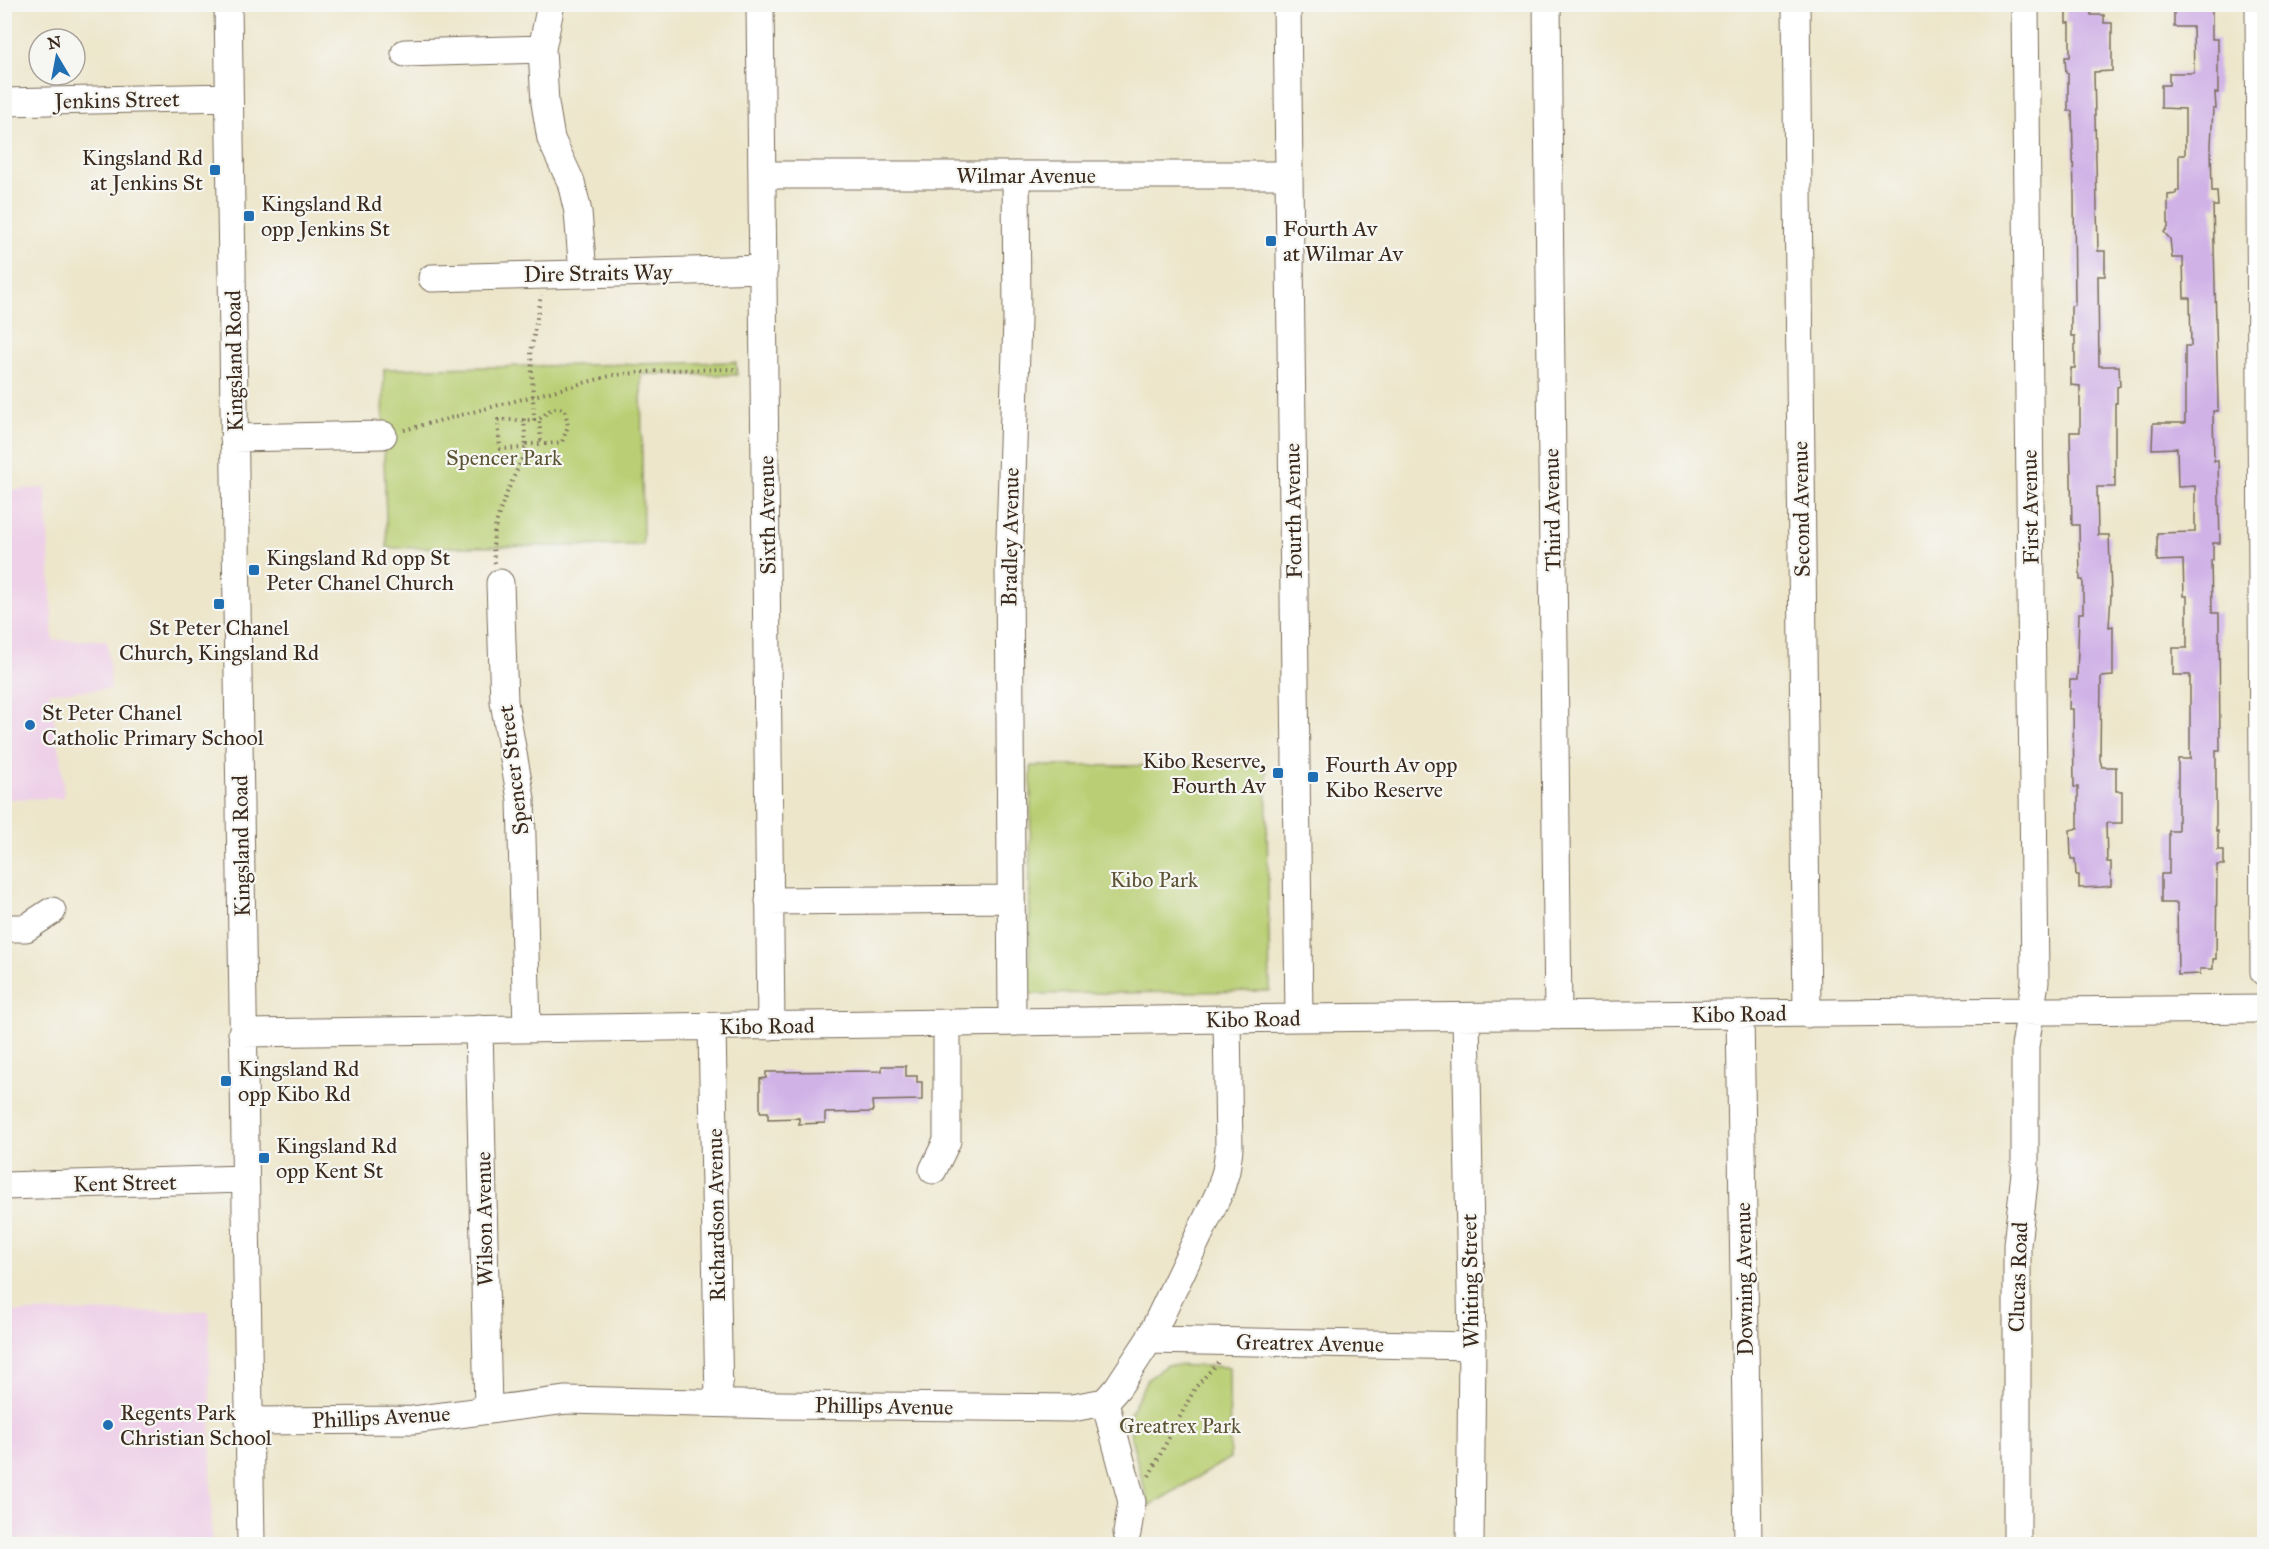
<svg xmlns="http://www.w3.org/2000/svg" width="2269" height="1549" viewBox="0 0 2269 1549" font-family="'IM FELL Great Primer',serif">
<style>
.built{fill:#eed0e8}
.green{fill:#bacf74;stroke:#7a7c49;stroke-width:1.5}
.building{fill:#d0b2e7}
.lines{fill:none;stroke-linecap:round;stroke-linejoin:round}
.minor-casing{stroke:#796c5b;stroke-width:29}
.path{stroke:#796c5b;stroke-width:4;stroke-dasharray:1.5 4.5;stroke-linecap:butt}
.minor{stroke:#fff;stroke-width:27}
.poi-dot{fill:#1f6fb2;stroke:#f6f6f2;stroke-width:2}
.labels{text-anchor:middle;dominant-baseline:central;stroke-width:4.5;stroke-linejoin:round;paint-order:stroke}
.street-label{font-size:22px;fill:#3b2a1e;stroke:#f6f6f2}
.poi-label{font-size:22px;fill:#3b2a1e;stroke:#f6f6f2;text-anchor:start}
.park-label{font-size:22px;fill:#5b5334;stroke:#f6f6f2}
</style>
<rect width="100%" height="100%" fill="#f6f6f2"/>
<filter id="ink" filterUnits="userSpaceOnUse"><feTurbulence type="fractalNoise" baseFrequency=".0167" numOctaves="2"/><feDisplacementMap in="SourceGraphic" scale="12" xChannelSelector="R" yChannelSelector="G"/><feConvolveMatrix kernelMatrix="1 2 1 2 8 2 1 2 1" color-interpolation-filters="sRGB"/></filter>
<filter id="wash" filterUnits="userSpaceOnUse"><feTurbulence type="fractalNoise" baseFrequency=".008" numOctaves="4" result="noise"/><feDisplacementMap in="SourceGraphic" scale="24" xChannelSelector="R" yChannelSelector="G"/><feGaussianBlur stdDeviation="1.35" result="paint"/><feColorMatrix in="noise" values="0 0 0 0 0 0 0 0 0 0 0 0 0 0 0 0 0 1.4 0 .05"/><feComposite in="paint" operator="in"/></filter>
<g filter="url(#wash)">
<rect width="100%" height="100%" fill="#ede6cb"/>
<path class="built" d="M 46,488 L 53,640 L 107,640 L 111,689 L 49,692 L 61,757 L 64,798 L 5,799 L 5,490 Z
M 209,1311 L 212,1544 L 71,1544 L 70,1543 L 5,1538 L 5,1312 Z"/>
<path class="green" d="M 736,362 L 737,375 L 641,374 L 643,545 L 387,548 L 383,428 L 384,369 Z
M 1266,765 L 1270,991 L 1029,994 L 1031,766 Z
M 1166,1365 L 1229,1367 L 1230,1458 L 1149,1506 L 1131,1437 L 1130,1413 L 1147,1380 Z"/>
<g id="blocks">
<path class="building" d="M 2174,4 L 2212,4 L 2212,39 L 2218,39 L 2218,93 L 2215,93 L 2216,109 L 2213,109 L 2211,145 L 2212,191 L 2217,191 L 2218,206 L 2213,206 L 2218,402 L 2218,411 L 2213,411 L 2214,461 L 2218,460 L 2220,543 L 2213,543 L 2213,560 L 2211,560 L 2212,613 L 2219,613 L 2220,751 L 2216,751 L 2216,831 L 2218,830 L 2218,850 L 2224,850 L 2224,865 L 2217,865 L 2216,959 L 2213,959 L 2213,969 L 2200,969 L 2200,974 L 2178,975 L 2177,903 L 2161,903 L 2161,874 L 2169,874 L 2169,831 L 2178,831 L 2178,759 L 2190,759 L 2190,675 L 2173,675 L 2173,648 L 2187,648 L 2187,596 L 2184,596 L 2183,560 L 2157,561 L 2157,533 L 2195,532 L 2195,486 L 2178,487 L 2177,448 L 2152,449 L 2153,423 L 2185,423 L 2185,346 L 2191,346 L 2190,298 L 2184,298 L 2183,258 L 2172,258 L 2170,239 L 2164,232 L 2168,228 L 2168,195 L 2176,194 L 2176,191 L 2179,191 L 2179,155 L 2185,155 L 2185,109 L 2161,108 L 2161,85 L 2169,85 L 2169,73 L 2194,73 L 2193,27 L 2174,27 Z
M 2066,5 L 2091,5 L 2091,15 L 2104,15 L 2104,23 L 2112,23 L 2112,71 L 2094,72 L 2098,251 L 2105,251 L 2105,276 L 2098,276 L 2099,366 L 2119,366 L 2120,386 L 2117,387 L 2117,403 L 2115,403 L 2115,487 L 2097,487 L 2098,535 L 2109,535 L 2111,595 L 2109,627 L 2113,626 L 2113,676 L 2101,677 L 2100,760 L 2102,767 L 2116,767 L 2116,791 L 2122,791 L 2122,823 L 2106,823 L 2107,862 L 2111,862 L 2111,886 L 2102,887 L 2079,888 L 2079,875 L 2076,875 L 2075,859 L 2071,859 L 2070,830 L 2078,828 L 2078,787 L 2074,787 L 2073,709 L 2069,709 L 2070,680 L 2077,680 L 2079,613 L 2083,613 L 2083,580 L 2080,580 L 2079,525 L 2072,525 L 2070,432 L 2080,432 L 2080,386 L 2071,385 L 2071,368 L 2075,368 L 2075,336 L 2071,336 L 2071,306 L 2075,305 L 2074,194 L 2072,111 L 2068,111 L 2068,73 L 2066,73 L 2065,57 L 2070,57 L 2070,23 L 2066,23 Z
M 882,1066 L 906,1066 L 906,1076 L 917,1076 L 917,1082 L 922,1082 L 922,1100 L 872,1101 L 873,1112 L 825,1113 L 825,1123 L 799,1124 L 799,1118 L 768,1119 L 768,1112 L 760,1112 L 760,1079 L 766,1078 L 766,1072 L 882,1071 Z"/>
</g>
</g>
<g filter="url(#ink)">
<use href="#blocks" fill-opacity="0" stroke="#796c5b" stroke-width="1.5"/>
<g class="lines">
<g class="minor-casing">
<path id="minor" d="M 228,4 L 251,1544
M 551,4 L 542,49 L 545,103 L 551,139 L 571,182 L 578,212 L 583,273
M 760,4 L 771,1026
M 1287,4 L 1299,1018
M 1547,4 L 1558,1016
M 1796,4 L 1807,1014
M 2259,4 L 2264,972
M 405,53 L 542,49
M 4,102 L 229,97
M 762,175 L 1289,175
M 432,278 L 764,269
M 234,438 L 383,435
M 500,583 L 504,702 L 521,799 L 527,1029
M 769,901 L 1011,899
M 4,928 L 26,928 L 52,911
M 1740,1014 L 1748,1544
M 1466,1017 L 1472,1346 L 1470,1544
M 1012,1022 L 1009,568 L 1017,320 L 1016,175
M 712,1027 L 719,1402
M 479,1029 L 488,1409
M 242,1033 L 1299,1018 L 2264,1009
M 933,1170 L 947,1141 L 947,1024
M 4,1186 L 245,1179
M 1149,1340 L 1472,1346
M 1105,1402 L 1132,1502 L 1127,1533
M 250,1421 L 413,1420 L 566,1400 L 780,1405 L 1072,1408 L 1105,1402 L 1118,1387 L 1149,1340 L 1220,1191 L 1226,1171 L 1229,1149 L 1227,1019
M 2017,1544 L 2017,1245 L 2025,1173 L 2025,1047 L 2035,982 L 2025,4"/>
</g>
<path class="path" d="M 524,419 L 526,448 L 500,449 L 498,420 L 534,420 L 531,352 L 541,295
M 534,420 C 548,419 547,402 565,410 L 568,426 L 562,442 L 546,444 L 541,440 L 539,420
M 404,430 L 614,375 L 668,370 L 739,369
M 526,444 L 545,444
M 495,563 C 486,524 513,484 526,448
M 1149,1476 L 1195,1388 L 1218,1362"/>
<use href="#minor" class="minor"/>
</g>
</g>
<g class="poi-dot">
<rect x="209" y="164" width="12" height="12" rx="3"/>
<rect x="243" y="210" width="12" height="12" rx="3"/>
<rect x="1265" y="235" width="12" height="12" rx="3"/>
<rect x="248" y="564" width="12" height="12" rx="3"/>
<rect x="213" y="598" width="12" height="12" rx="3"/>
<circle cx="30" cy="725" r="6"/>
<rect x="1272" y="767" width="12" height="12" rx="3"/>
<rect x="1307" y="771" width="12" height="12" rx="3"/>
<rect x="220" y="1075" width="12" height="12" rx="3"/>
<rect x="258" y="1152" width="12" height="12" rx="3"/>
<circle cx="108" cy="1425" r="6"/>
</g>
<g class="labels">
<g class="street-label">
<text transform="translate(117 100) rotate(-1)">Jenkins Street</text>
<text x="1026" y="175">Wilmar Avenue</text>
<text transform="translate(598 273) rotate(-1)">Dire Straits Way</text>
<text transform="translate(234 361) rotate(-91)">Kingsland Road</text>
<text transform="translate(2030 507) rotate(-91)">First Avenue</text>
<text transform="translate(1801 509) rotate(-91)">Second Avenue</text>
<text transform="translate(1552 510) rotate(-91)">Third Avenue</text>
<text transform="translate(1293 511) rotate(-91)">Fourth Avenue</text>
<text transform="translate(767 515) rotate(-91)">Sixth Avenue</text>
<text transform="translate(1010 537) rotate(-89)">Bradley Avenue</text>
<text transform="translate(513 770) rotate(-97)">Spencer Street</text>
<text transform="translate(241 846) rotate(-91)">Kingsland Road</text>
<text transform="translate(1739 1014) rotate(-1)">Kibo Road</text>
<text transform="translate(1253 1019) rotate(-1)">Kibo Road</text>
<text transform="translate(767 1026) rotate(-1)">Kibo Road</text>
<text transform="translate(125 1183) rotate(-1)">Kent Street</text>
<text transform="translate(716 1215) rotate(-91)">Richardson Avenue</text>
<text transform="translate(484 1219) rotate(-91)">Wilson Avenue</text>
<text transform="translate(2018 1277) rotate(-88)">Clucas Road</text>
<text transform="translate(1744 1279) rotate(-91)">Downing Avenue</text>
<text transform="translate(1470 1281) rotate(-91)">Whiting Street</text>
<text transform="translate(1310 1343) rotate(1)">Greatrex Avenue</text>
<text transform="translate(884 1406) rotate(1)">Phillips Avenue</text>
<text transform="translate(381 1417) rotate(-3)">Phillips Avenue</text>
</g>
<g class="poi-label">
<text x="203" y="157" text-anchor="end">Kingsland Rd<tspan x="203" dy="25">at Jenkins St</tspan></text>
<text x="261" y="203">Kingsland Rd<tspan x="261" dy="25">opp Jenkins St</tspan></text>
<text x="1283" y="228">Fourth Av<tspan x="1283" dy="25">at Wilmar Av</tspan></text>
<text x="266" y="557">Kingsland Rd opp St<tspan x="266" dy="25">Peter Chanel Church</tspan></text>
<text x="219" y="627" text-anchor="middle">St Peter Chanel<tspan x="219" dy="25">Church, Kingsland Rd</tspan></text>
<text x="42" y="712">St Peter Chanel<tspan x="42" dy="25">Catholic Primary School</tspan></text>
<text x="1266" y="760" text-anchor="end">Kibo Reserve,<tspan x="1266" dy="25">Fourth Av</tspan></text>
<text x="1325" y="764">Fourth Av opp<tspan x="1325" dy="25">Kibo Reserve</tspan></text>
<text x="238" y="1068">Kingsland Rd<tspan x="238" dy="25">opp Kibo Rd</tspan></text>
<text x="276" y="1145">Kingsland Rd<tspan x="276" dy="25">opp Kent St</tspan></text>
<text x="120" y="1412">Regents Park<tspan x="120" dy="25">Christian School</tspan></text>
</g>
<g class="park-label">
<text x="504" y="457">Spencer Park</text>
<text x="1154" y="879">Kibo Park</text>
<text x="1180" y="1425">Greatrex Park</text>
</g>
</g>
<rect width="2269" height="1549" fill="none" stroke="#f6f6f2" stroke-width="24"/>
<g transform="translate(57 57) rotate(350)"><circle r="28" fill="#f6f6f2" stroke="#aba49d" stroke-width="1.5"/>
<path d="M0-4.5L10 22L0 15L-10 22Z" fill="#1f6fb2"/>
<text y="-9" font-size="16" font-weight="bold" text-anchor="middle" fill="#3b2a1e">N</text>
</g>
</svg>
